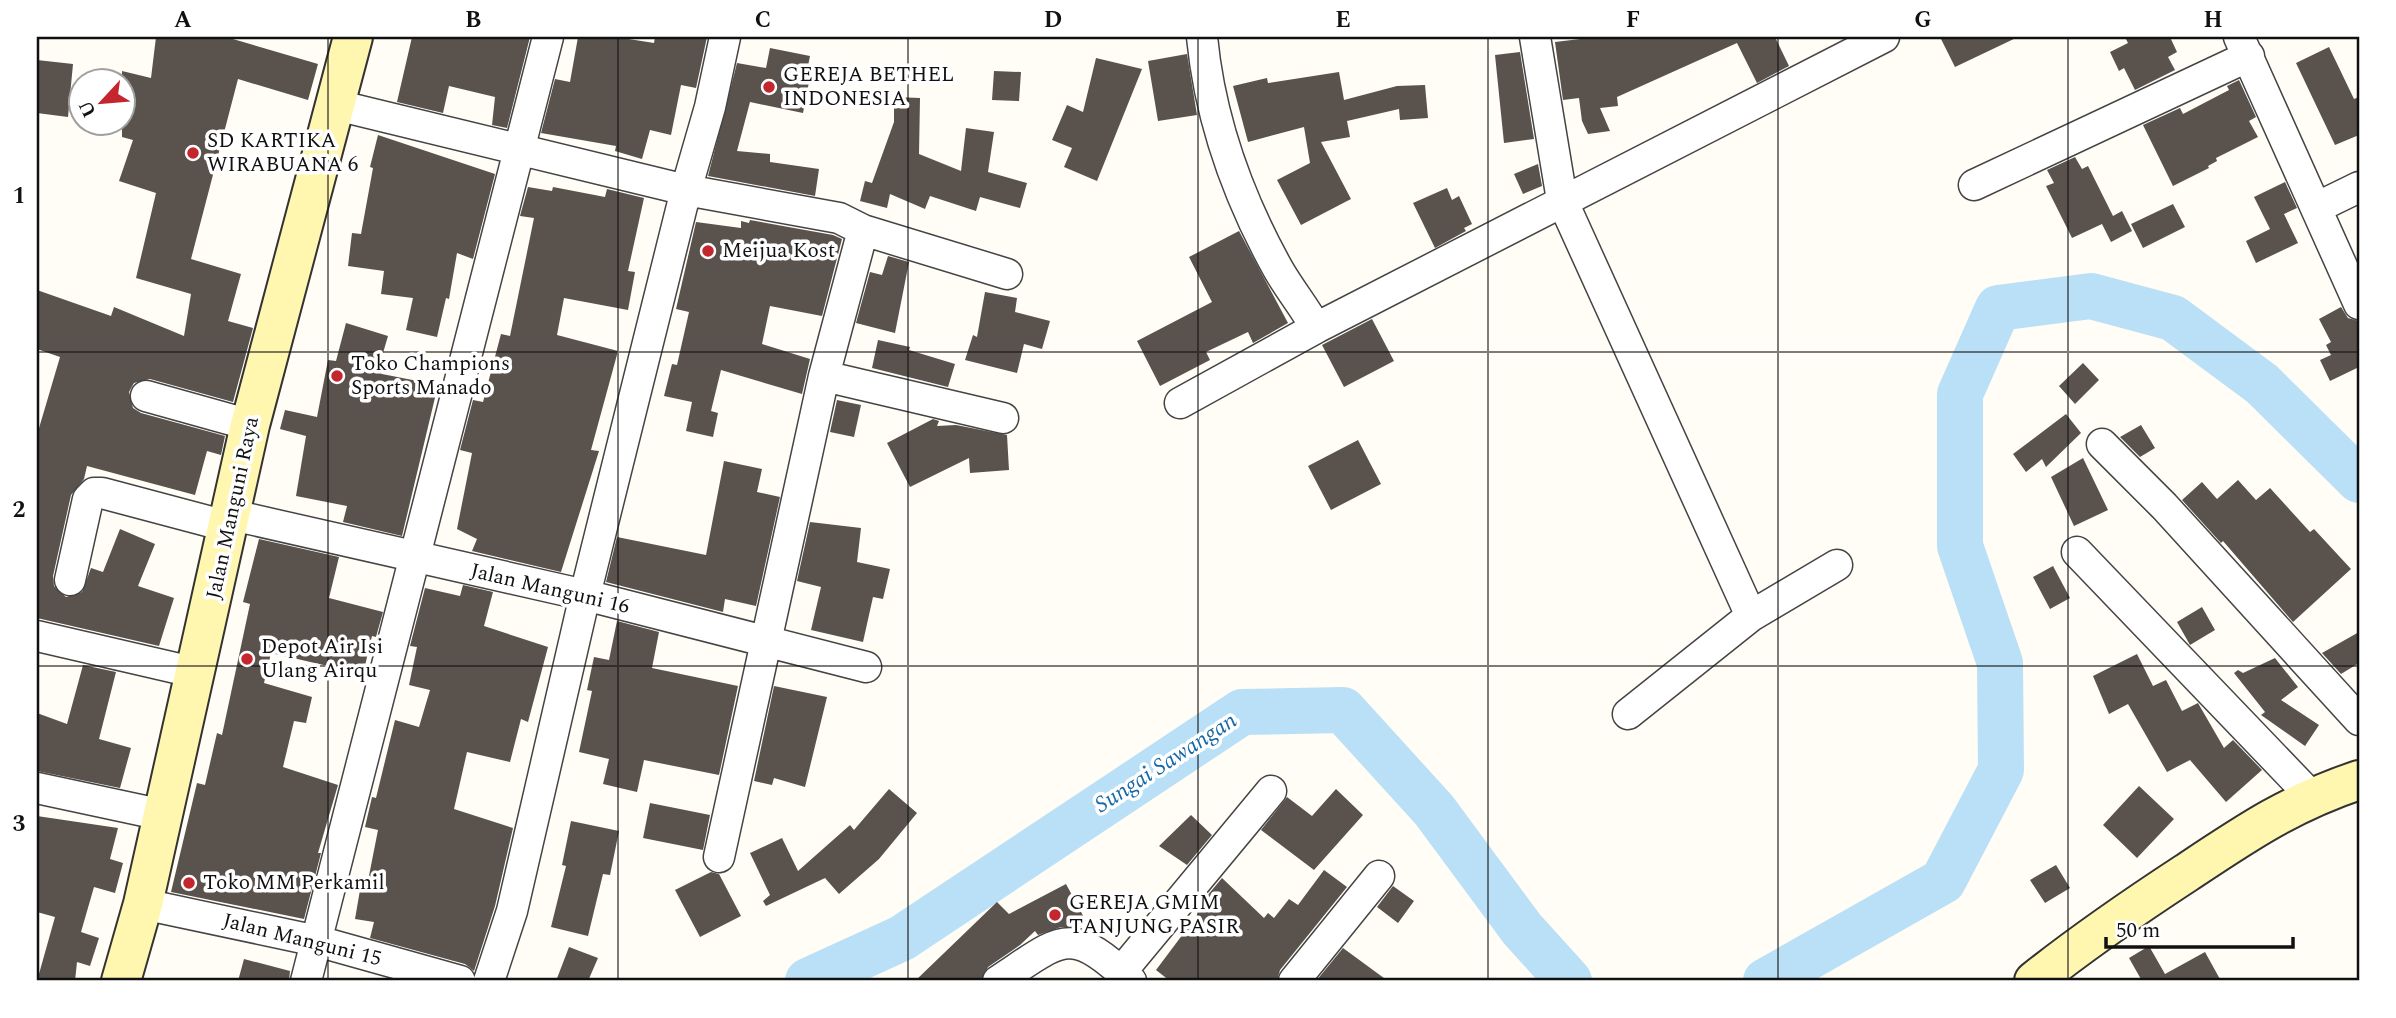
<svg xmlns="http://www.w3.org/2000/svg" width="2396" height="1018" viewBox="0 0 2396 1018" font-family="Spectral,serif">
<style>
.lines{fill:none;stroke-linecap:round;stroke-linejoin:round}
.river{stroke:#b9e0f7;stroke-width:46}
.building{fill:#5a524d}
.street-casing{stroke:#444;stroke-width:33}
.secondary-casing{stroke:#333;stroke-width:42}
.street{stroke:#fff;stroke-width:30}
.secondary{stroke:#fff6b0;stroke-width:38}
.grid{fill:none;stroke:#111;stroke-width:2;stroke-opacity:0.55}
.poi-dot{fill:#c4262e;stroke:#fff;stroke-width:2.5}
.labels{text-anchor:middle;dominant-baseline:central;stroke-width:7;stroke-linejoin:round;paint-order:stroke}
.poi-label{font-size:21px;fill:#111;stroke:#fff;text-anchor:start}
.street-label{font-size:21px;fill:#111;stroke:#fff}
.water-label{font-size:23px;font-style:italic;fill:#1768a6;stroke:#fff}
.neatline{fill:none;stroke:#111;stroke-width:2.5}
.grid-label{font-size:23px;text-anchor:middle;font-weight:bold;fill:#111}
</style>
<rect width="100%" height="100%" fill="#fffdf5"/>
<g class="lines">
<path class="river" d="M 808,981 L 902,938 L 1242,712 L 1343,710 L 1434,810 L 1522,929 L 1569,981
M 1766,981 L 1943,881 L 2001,770 L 2000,663 L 1960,546 L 1960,394 L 1998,308 L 2091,296 L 2173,318 L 2262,384 L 2359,480"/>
</g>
<path class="building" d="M 156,37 L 224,39 L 226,37 L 318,64 L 308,100 L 238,79 L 191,259 L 241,274 L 228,321 L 253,328 L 233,402 L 150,379 L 134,383 L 129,392 L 133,408 L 141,413 L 225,436 L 221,455 L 207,451 L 195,495 L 87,466 L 84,479 L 71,495 L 53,576 L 54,586 L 66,597 L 82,592 L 91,568 L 103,572 L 120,529 L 155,544 L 138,586 L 174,598 L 159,646 L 37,618 L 37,435 L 60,357 L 37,349 L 37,290 L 111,316 L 114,307 L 184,336 L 191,294 L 136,278 L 156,193 L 119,181 L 133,140 L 122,137 L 122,71 L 151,78 Z
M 412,37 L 530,37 L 507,128 L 492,125 L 495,97 L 449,86 L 443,113 L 397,102 Z
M 578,37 L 616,37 L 654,43 L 655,37 L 707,37 L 696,88 L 681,85 L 671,135 L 650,130 L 642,159 L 615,151 L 616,146 L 541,133 L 555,79 L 570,82 Z
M 1597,37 L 1775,37 L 1789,66 L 1757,83 L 1737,43 L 1617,97 L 1618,106 L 1600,108 L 1610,131 L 1588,134 L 1582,121 L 1579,98 L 1563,100 L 1555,42 Z
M 1940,37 L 2018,37 L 1955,67 Z
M 2125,37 L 2170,37 L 2177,52 L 2168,57 L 2175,70 L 2135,90 L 2124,68 L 2119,71 L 2110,52 L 2128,43 Z
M 2329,47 L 2354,99 L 2359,97 L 2359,135 L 2335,145 L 2296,63 Z
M 770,48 L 810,56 L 806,76 L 810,77 L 803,113 L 750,102 L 737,151 L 770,154 L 770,162 L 819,169 L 815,196 L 708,176 L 737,63 L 766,68 Z
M 1520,52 L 1534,139 L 1504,143 L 1495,55 Z
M 1187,54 L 1197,115 L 1158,121 L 1148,61 Z
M 1096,58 L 1142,69 L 1097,181 L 1064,167 L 1072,148 L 1052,140 L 1067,105 L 1083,112 Z
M 37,60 L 73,64 L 68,117 L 37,113 Z
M 994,71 L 1021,72 L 1019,101 L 992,100 Z
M 1339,72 L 1344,100 L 1397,86 L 1425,85 L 1428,118 L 1400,120 L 1399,109 L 1347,121 L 1350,137 L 1321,142 L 1351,199 L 1301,225 L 1277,180 L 1310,163 L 1304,127 L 1248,142 L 1233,86 L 1267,78 L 1268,83 Z
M 2239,80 L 2256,117 L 2249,121 L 2258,137 L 2216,158 L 2217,161 L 2208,166 L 2209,168 L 2173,186 L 2143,125 L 2180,108 L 2183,114 L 2229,90 L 2227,86 Z
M 894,97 L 920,98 L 919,154 L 961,171 L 966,128 L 994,132 L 988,172 L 1027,183 L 1020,208 L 980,197 L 976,211 L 930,196 L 925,209 L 890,194 L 887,208 L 860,201 L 865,181 L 872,183 L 894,122 Z
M 378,135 L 495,174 L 473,259 L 457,253 L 449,299 L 446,298 L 437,337 L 406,330 L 413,298 L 381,294 L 384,271 L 348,266 L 352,233 L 361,234 L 373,168 L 370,167 Z
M 2075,157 L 2082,169 L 2088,166 L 2113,216 L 2122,211 L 2132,231 L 2111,242 L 2102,224 L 2072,238 L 2046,186 L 2054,183 L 2047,170 Z
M 1538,164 L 1542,186 L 1523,194 L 1514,174 Z
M 2285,182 L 2297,208 L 2284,214 L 2298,243 L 2256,263 L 2246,241 L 2270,229 L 2254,197 Z
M 528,187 L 552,191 L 553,187 L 605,197 L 607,189 L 644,198 L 628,271 L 635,272 L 628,310 L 564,298 L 557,335 L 618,351 L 591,450 L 599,451 L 561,572 L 472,551 L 477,539 L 457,529 L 472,453 L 460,450 L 473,400 L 483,402 L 501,334 L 510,336 L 534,218 L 520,216 Z
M 1447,188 L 1452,200 L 1459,196 L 1472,224 L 1464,228 L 1466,231 L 1435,248 L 1413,203 Z
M 2173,204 L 2185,227 L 2143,248 L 2131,224 Z
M 750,220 L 833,235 L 842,239 L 822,316 L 770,306 L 762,344 L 810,359 L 802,394 L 721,370 L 711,411 L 718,413 L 713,437 L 686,431 L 692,402 L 664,396 L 672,364 L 677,365 L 689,312 L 676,309 L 696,222 L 741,228 L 741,221 L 749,223 Z
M 1239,231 L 1288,323 L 1253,343 L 1248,332 L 1206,352 L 1210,360 L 1160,386 L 1137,341 L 1212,302 L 1189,257 Z
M 888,256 L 909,262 L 895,333 L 856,323 L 870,272 L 882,275 Z
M 985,292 L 1017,298 L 1015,312 L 1050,321 L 1042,349 L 1024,344 L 1017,373 L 965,360 L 973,335 L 977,337 Z
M 2341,307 L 2348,318 L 2359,321 L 2359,367 L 2330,381 L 2320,360 L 2331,355 L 2326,345 L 2331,342 L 2319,319 Z
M 1372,319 L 1394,361 L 1344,387 L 1322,345 Z
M 346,323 L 388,336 L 378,370 L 382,374 L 438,385 L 402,536 L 343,522 L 347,506 L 296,496 L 306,436 L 280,429 L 285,410 L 317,417 L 328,360 L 336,361 Z
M 878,340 L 910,347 L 909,350 L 955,364 L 948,387 L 872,368 Z
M 2083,363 L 2099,380 L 2075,404 L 2059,386 Z
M 837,400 L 861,405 L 854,437 L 830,432 Z
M 2066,414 L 2081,433 L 2046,467 L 2042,459 L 2026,472 L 2013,454 Z
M 933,419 L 939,421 L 937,426 L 956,425 L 1007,435 L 1009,470 L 970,473 L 969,458 L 910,487 L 887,443 Z
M 2141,425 L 2155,448 L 2140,457 L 2120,437 Z
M 1358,440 L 1381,484 L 1331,510 L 1308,466 Z
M 2083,458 L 2108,510 L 2074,526 L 2051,477 Z
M 724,461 L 762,469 L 757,492 L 780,497 L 756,606 L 725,599 L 723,612 L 606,582 L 617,537 L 706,555 Z
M 2238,480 L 2256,500 L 2270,488 L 2310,532 L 2314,529 L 2351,569 L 2293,622 L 2223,541 L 2221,543 L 2182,500 L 2202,482 L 2217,499 Z
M 810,522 L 861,528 L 857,562 L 890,569 L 883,599 L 873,597 L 863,642 L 811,630 L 821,587 L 797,581 Z
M 259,539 L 339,557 L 329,598 L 383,612 L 376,637 L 372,636 L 363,674 L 271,653 L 264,683 L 312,697 L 306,723 L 294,721 L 283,767 L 338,785 L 318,853 L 321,853 L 304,919 L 171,892 L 197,783 L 205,785 L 217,733 L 222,735 L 250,604 L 243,602 Z
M 2053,566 L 2070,598 L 2050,609 L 2033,577 Z
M 463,585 L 493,592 L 484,626 L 548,647 L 528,722 L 521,719 L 510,762 L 467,752 L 454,809 L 513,828 L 495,906 L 474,971 L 465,964 L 370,938 L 374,922 L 355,919 L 360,890 L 366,891 L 378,830 L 365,827 L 372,797 L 376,798 L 395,720 L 419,727 L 430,690 L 409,685 L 417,647 L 410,646 L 425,588 L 460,596 Z
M 2202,607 L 2215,630 L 2190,645 L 2177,622 Z
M 617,621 L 659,632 L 652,668 L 738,686 L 719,775 L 644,760 L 637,792 L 603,784 L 609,759 L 579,752 L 592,691 L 587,690 L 594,657 L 609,660 Z
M 2359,632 L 2359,663 L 2341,674 L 2322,653 Z
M 2137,654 L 2153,686 L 2166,680 L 2182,711 L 2198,703 L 2224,748 L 2233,740 L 2262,770 L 2226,802 L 2190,760 L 2167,772 L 2128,704 L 2109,714 L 2093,676 Z
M 2275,658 L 2298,687 L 2281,700 L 2319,725 L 2305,746 L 2261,715 L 2265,712 L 2234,673 L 2238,670 L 2243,673 Z
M 83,665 L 116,672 L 99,739 L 131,748 L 120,788 L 37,771 L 37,713 L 67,724 Z
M 774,686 L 827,697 L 805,787 L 774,778 L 772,785 L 754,781 Z
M 2139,786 L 2174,819 L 2137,858 L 2103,825 Z
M 889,789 L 917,813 L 879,859 L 839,894 L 825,878 L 766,906 L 763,901 L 770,895 L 750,853 L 782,838 L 798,871 L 850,825 L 854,830 Z
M 1336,789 L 1363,815 L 1314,870 L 1261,830 L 1287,797 L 1312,816 Z
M 650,803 L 710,815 L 703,850 L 643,838 Z
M 1191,815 L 1212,835 L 1187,865 L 1159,846 Z
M 37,816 L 118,828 L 110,859 L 123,863 L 115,893 L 94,887 L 81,932 L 99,938 L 90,966 L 77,962 L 75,981 L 37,981 L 55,917 L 37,912 Z
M 571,821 L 619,831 L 610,875 L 603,874 L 588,936 L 551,927 L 566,866 L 562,865 Z
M 2056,865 L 2070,888 L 2045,903 L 2030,880 Z
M 1324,870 L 1347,887 L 1280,970 L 1277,981 L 1170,981 L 1156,970 L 1210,898 L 1207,896 L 1222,878 L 1264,918 L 1268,913 L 1274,918 L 1289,899 L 1298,905 Z
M 711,872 L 719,874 L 741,916 L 700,937 L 675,890 Z
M 1066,884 L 1087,923 L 1080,927 L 1061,927 L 1038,935 L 1035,931 L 1020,945 L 988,967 L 981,981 L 915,981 L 997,902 L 1009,914 Z
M 1393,886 L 1414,901 L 1398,923 L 1377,907 Z
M 2149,946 L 2165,974 L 2205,952 L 2221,981 L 2142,981 L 2129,958 Z
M 569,947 L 598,958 L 588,981 L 556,981 Z
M 1343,948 L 1388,981 L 1316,981 Z
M 244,959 L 290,971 L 289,981 L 238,981 Z"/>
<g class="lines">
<g class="street-casing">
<path id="street" d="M 1202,37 C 1210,120 1238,197 1278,269 C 1290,290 1305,308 1316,328 L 1884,37
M 1535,37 L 1562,200 L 1751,616
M 2239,37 L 2359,304
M 336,105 L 686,190 L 839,218 L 863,230 L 1007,274
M 1974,185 L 2249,56
M 2316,208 L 2359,187
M 824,376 L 1003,418
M 146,396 L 250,425
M 1180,403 L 1316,328
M 2102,444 L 2164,506 L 2359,720
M 232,515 L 585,595 L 866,667
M 2077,552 L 2311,796
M 70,580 L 88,499 L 94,493 L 102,493 L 230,527
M 37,636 L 197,673
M 1628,714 L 1751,616 L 1837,565
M 37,788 L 163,815
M 719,857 L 824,376 L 863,230
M 143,904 L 317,941 L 460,981
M 1121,972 L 1271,791
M 306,981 L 548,37
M 489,981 L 512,911 L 585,595 L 686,190 L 710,107 L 725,37
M 998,981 C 1062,939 1069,923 1131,981
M 1294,981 L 1379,876"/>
</g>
<g class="secondary-casing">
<path id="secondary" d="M 121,981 L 143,904 L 250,425 L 353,37
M 2034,981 C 2083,942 2134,907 2186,873 C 2246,833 2290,803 2359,780"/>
</g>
<use href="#street" class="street"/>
<use href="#secondary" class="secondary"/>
</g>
<path class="grid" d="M 328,37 L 328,981M 618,37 L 618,981M 908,37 L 908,981M 1198,37 L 1198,981M 1488,37 L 1488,981M 1778,37 L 1778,981M 2068,37 L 2068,981M 37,352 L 2359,352M 37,666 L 2359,666"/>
<g class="poi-dot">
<circle cx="769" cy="87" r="7"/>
<circle cx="193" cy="153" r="7"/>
<circle cx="708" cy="251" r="7"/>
<circle cx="337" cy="376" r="7"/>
<circle cx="247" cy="659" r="7"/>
<circle cx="189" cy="883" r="7"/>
<circle cx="1055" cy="915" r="7"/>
</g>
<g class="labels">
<g class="poi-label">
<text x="783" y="75">GEREJA BETHEL<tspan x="783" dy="24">INDONESIA</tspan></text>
<text x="207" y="141">SD KARTIKA<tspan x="207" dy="24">WIRABUANA 6</tspan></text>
<text x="722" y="251">Meijua Kost</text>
<text x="351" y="364">Toko Champions<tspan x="351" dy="24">Sports Manado</tspan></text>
<text x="261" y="647">Depot Air Isi<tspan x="261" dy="24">Ulang Airqu</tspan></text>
<text x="203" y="883">Toko MM Perkamil</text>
<text x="1069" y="903">GEREJA GMIM<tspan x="1069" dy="24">TANJUNG PASIR</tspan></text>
</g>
<g class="street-label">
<text transform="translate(233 508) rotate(-78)">Jalan Manguni Raya</text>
<text transform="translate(550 589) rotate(13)">Jalan Manguni 16</text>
<text transform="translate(302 940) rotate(14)">Jalan Manguni 15</text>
</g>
<g class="water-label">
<text transform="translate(1166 763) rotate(-33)">Sungai Sawangan</text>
</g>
</g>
<rect width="2396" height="1018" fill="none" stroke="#ffffff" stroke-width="77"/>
<g transform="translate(102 102) rotate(244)"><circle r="33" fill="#ffffff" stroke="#a0a0a0" stroke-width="2"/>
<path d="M0-5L12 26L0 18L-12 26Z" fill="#c4262e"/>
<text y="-10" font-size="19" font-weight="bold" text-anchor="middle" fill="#111111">U</text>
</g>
<path d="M2106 937v10h187v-10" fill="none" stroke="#111111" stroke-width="3.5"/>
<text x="2116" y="937" font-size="21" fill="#111111" stroke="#ffffff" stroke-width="5" paint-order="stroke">50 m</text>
<rect x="38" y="38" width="2320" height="941" class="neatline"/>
<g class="grid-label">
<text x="183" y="27">A</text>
<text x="473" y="27">B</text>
<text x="763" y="27">C</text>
<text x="1053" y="27">D</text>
<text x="1343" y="27">E</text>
<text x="1633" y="27">F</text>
<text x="1923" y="27">G</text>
<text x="2213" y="27">H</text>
<text x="19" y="203">1</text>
<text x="19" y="517">2</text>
<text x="19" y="831">3</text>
</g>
</svg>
